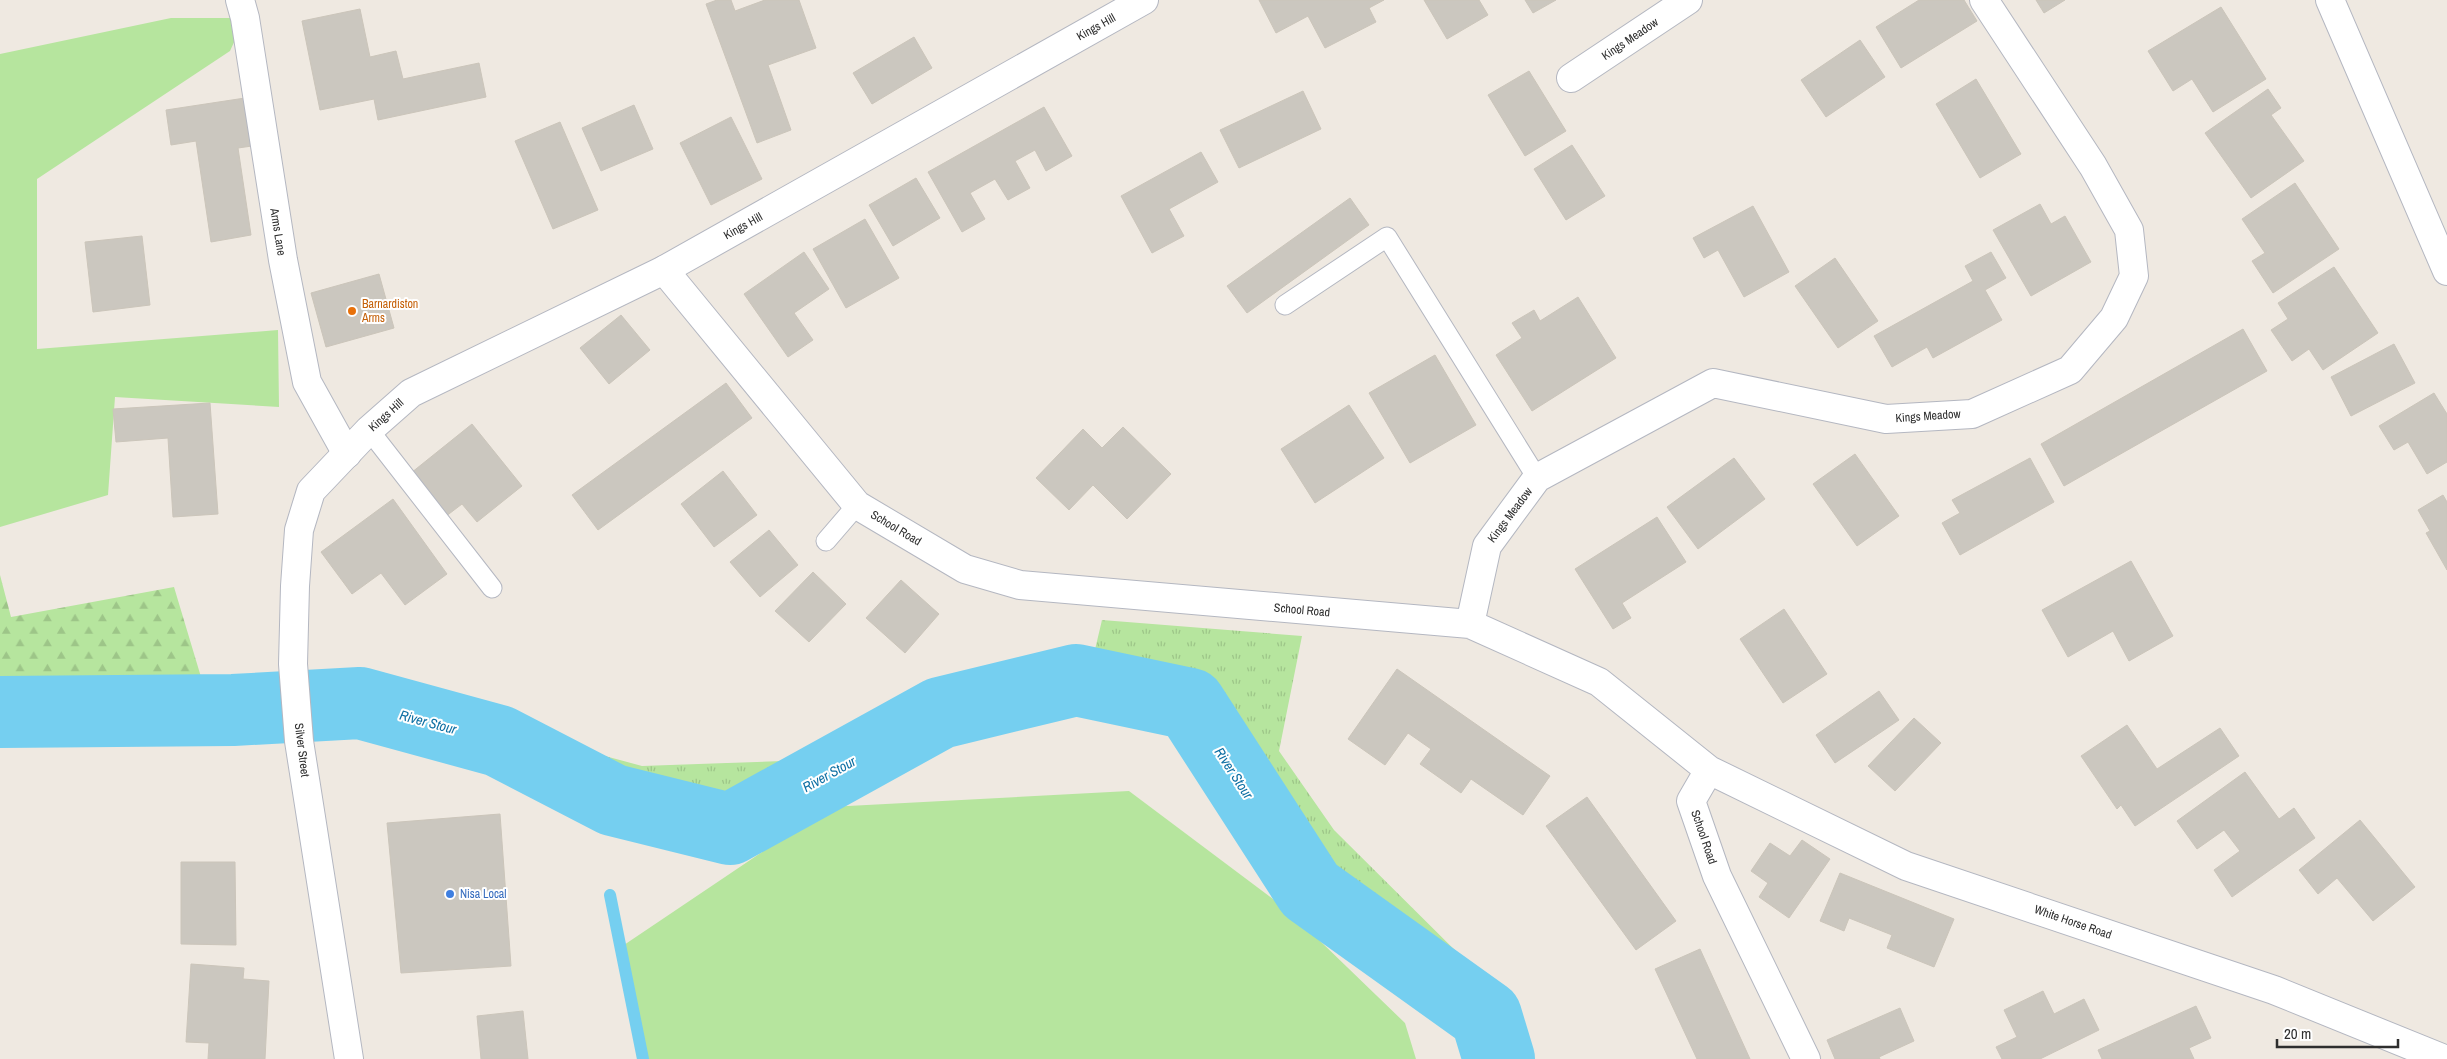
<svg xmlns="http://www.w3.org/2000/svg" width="2447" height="1059" viewBox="0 0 2447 1059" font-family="'Archivo Narrow',sans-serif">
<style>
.grass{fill:url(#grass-tufts)}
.forest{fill:url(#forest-firs)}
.park{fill:#b6e59e}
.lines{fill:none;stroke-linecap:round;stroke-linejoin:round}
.stream{stroke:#75cff0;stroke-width:12}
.river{stroke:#75cff0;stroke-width:72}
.building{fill:#cbc7bf;stroke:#cbc5ba}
.service-casing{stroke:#b4b7c1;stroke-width:21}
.minor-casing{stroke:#b4b7c1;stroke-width:30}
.tertiary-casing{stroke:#b4b7c1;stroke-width:30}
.secondary-casing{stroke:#b4b7c1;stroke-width:30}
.service{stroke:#fff;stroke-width:19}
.minor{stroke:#fff;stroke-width:28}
.tertiary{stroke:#fff;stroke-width:28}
.secondary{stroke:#fff;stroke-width:28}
.food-dot{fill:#e8710a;stroke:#fff;stroke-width:2}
.shop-dot{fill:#3f7fe0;stroke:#fff;stroke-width:2}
.labels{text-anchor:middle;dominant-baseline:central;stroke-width:4;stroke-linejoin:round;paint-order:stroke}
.street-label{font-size:12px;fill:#2e2e2e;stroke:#fff}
.food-label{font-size:12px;fill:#c56008;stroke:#fff;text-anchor:start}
.shop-label{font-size:12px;fill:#366cbe;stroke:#fff;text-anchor:start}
.water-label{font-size:14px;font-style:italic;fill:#0d6fa3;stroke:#fff}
</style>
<defs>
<pattern id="grass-tufts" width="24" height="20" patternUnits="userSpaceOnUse" patternTransform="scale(1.25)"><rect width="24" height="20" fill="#b6e59e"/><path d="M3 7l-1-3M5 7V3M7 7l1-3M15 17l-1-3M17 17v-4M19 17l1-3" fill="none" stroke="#9dc588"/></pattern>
<pattern id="forest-firs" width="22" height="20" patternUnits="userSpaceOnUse" patternTransform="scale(1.25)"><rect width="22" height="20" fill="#b6e59e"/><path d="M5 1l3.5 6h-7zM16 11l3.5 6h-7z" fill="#9dc588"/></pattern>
</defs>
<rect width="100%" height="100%" fill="#efe9e1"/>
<path class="grass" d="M 1102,620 L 1302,636 L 1279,751 L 1334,830 L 1497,992 L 1526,1059 L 1488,1059 L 1448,1001 L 1297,899 L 1182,737 L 1119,707 L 1052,705 L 949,730 L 793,821 L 728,845 L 648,845 L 586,802 L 525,772 L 352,731 L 322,729 L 313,683 L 395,699 L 642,766 L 783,761 L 909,699 L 1093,658 Z
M 275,674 L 280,731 L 236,724 L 0,734 L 0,686 L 15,689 C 102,685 189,677 275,674 Z"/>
<path class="forest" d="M 0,575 L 11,617 L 174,587 L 201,677 L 123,684 L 15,689 L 0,686 Z"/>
<path class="park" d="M 171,18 L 245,18 L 230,51 L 37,179 L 37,349 L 278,330 L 279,407 L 115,397 L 108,495 L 0,527 L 0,54 Z
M 1129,791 L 1289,911 L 1405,1023 L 1416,1059 L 643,1059 L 621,947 L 829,807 Z"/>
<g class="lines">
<path class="stream" d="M 610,895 L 643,1059"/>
<path class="river" d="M 0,712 L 233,710 L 360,703 L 499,741 L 613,800 L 730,829 L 940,713 L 1076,680 L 1190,704 L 1310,890 L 1486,1016 L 1499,1059"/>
</g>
<path class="building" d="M 717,0 L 731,0 L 735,11 L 765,0 L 799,0 L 816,48 L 768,65 L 791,130 L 757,143 L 706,4 Z
M 1259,0 L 1384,0 L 1369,8 L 1376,22 L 1325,48 L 1308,16 L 1276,33 Z
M 1424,0 L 1479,0 L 1488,15 L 1447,39 Z
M 1525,0 L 1556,0 L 1533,13 Z
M 1919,0 L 1964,0 L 1977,21 L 1901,68 L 1876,27 Z
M 2036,0 L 2065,0 L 2044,13 Z
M 2221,7 L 2266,79 L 2213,112 L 2192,79 L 2173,91 L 2148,51 Z
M 360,9 L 370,57 L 396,51 L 403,79 L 479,63 L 486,97 L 378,120 L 374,99 L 320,110 L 302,21 Z
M 914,37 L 932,68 L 872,104 L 853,73 Z
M 1860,40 L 1885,77 L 1826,117 L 1801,80 Z
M 1529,71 L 1566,131 L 1525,156 L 1488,95 Z
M 1976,79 L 2021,154 L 1980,178 L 1936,104 Z
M 2268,89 L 2281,108 L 2271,115 L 2304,161 L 2251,198 L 2205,133 Z
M 1303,91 L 1321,129 L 1239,168 L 1220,130 Z
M 245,98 L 252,146 L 238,148 L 251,235 L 211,242 L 196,141 L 171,145 L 166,110 Z
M 634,105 L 653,149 L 601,171 L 582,128 Z
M 1044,107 L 1072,156 L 1046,171 L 1035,150 L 1015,161 L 1030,188 L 1008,200 L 995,179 L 970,193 L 985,219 L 962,232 L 928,172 Z
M 731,117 L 762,179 L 711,205 L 680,143 Z
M 560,122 L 598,210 L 553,229 L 515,141 Z
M 1572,145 L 1605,196 L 1566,220 L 1534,169 Z
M 1201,152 L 1218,182 L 1169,209 L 1184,236 L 1152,253 L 1121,196 Z
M 916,178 L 940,218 L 893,246 L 869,205 Z
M 2295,183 L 2339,249 L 2273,293 L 2252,261 L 2265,253 L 2242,219 Z
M 1350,198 L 1369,225 L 1247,313 L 1227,286 Z
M 2040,204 L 2051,224 L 2065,216 L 2091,262 L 2031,296 L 1993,230 Z
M 1753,206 L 1789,272 L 1744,297 L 1718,250 L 1704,258 L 1693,238 Z
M 865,219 L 899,278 L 846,308 L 813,249 Z
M 142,236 L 150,305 L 93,312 L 85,242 Z
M 804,252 L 829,289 L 794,313 L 813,340 L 788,357 L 744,294 Z
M 1991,252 L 2006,278 L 1985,290 L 2002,320 L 1933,358 L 1927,347 L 1892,367 L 1874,336 L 1973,281 L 1965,266 Z
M 1835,258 L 1878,321 L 1838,348 L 1795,286 Z
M 2334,267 L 2378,333 L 2323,370 L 2309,349 L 2292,361 L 2271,330 L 2288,319 L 2278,303 Z
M 379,274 L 394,328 L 326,347 L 311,293 Z
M 1578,297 L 1616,358 L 1532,411 L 1496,355 L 1522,338 L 1512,323 L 1534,310 L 1540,321 Z
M 621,315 L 650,350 L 609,384 L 580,348 Z
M 2243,329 L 2267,371 L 2064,486 L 2041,444 Z
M 2394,344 L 2415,383 L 2351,416 L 2331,377 Z
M 1435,355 L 1476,425 L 1410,463 L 1369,393 Z
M 726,383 L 752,418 L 598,530 L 572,495 Z
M 2434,393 L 2447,414 L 2447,462 L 2427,474 L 2408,442 L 2394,450 L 2379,426 Z
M 210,403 L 218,514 L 173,517 L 168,438 L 116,442 L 113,409 Z
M 1349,405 L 1384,458 L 1315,503 L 1281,449 Z
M 472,424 L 522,486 L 477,522 L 462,504 L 441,520 L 406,477 Z
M 1123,427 L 1171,474 L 1127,519 L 1093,485 L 1069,510 L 1036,478 L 1083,429 L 1102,448 Z
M 1855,454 L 1899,516 L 1857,546 L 1813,484 Z
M 1734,458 L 1765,499 L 1698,549 L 1667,507 Z
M 2030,458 L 2054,502 L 1960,555 L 1942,523 L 1960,513 L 1952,500 Z
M 723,471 L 757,515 L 714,547 L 681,504 Z
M 2443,495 L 2447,502 L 2447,570 L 2426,533 L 2430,531 L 2418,510 Z
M 393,499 L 447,574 L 405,605 L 381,573 L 352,594 L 321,552 Z
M 1657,517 L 1686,562 L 1622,603 L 1631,618 L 1613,629 L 1575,569 Z
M 769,530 L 798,565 L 760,597 L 730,562 Z
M 2131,561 L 2173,636 L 2129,661 L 2113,631 L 2068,657 L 2042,610 Z
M 813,572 L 846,604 L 809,642 L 775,611 Z
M 901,580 L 939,614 L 905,653 L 866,618 Z
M 1784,609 L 1827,674 L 1783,703 L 1740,639 Z
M 1397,669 L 1550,776 L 1523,815 L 1471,779 L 1461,793 L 1420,764 L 1431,749 L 1408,733 L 1385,765 L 1348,739 Z
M 1879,691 L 1899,720 L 1835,763 L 1816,735 Z
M 1914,718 L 1941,743 L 1895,791 L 1868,766 Z
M 2127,725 L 2157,769 L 2220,728 L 2239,756 L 2135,826 L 2121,805 L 2117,809 L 2081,756 Z
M 2245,772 L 2279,819 L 2294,808 L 2315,838 L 2232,897 L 2214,870 L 2240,851 L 2224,830 L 2197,849 L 2177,821 Z
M 1587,797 L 1676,921 L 1636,950 L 1546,826 Z
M 500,814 L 511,966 L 401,973 L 387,823 Z
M 2360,820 L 2415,887 L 2373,921 L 2337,878 L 2318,894 L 2299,870 Z
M 1802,840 L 1830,859 L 1789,918 L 1759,897 L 1768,883 L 1751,871 L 1770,843 L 1790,856 Z
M 181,862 L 235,862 L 236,945 L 181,944 Z
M 1840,873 L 1954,919 L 1934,967 L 1887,948 L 1892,935 L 1849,918 L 1844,931 L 1820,921 Z
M 1700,949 L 1750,1059 L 1697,1059 L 1655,969 Z
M 191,964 L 244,968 L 243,979 L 269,981 L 265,1059 L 208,1059 L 209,1043 L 186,1042 Z
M 2043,991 L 2054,1014 L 2084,999 L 2099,1030 L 2040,1059 L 2002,1059 L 1996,1047 L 2017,1037 L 2004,1010 Z
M 2196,1006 L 2211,1038 L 2189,1048 L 2194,1059 L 2102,1059 L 2098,1050 Z
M 1900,1008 L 1914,1041 L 1879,1057 L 1880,1059 L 1835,1059 L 1827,1040 Z
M 523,1011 L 528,1059 L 481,1059 L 477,1016 Z"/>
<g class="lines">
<g class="service-casing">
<path id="service" d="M 1285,305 L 1387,237 L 1537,478
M 369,430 L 492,588
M 826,541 L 857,505"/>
</g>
<g class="minor-casing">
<path id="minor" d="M 240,0 L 245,18 L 283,260 L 307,382 L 347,454
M 1571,78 L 1688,0
M 664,270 L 857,505 L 965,569 L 1020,585 L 1470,624 L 1599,682 L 1709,770 L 1906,866 L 2274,990 L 2444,1059
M 1470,624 L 1487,546 L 1537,478 L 1713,383 L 1886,419 L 1972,414 L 2070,370 L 2114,318 L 2134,276 L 2129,230 L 2093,166 L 1984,0
M 1709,770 L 1691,801 L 1717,876 L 1806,1059"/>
</g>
<g class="tertiary-casing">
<path id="tertiary" d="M 349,1059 L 299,741 L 293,664 L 295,586 L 299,530 L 311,491 L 369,430 L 411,393 L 664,270 L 1144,0"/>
</g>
<g class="secondary-casing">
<path id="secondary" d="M 2330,0 L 2447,271"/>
</g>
<use href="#service" class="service"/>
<use href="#minor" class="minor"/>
<use href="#tertiary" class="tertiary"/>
<use href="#secondary" class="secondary"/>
</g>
<circle class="food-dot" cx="352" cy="311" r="5"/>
<circle class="shop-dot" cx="450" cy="894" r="5"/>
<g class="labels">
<g class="street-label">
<text transform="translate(1096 27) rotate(-29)">Kings Hill</text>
<text transform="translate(1630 39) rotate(-34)">Kings Meadow</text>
<text transform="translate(743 226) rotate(-29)">Kings Hill</text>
<text transform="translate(278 232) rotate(81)">Arms Lane</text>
<text transform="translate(386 415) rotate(-42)">Kings Hill</text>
<text transform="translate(1928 416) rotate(-4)">Kings Meadow</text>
<text transform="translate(1510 515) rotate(-53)">Kings Meadow</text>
<text transform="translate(896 528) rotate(31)">School Road</text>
<text transform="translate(1302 610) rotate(5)">School Road</text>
<text transform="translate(302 750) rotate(83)">Silver Street</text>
<text transform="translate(1704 837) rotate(71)">School Road</text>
<text transform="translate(2073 922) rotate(19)">White Horse Road</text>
</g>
<g class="food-label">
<text x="362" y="304">Barnardiston<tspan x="362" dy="14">Arms</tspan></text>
</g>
<g class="shop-label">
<text x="460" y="894">Nisa Local</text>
</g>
<g class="water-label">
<text transform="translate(428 722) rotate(15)">River Stour</text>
<text transform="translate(1234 773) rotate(57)">River Stour</text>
<text transform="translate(829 774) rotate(-29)">River Stour</text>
</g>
</g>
<path d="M2277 1039v8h121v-8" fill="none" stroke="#2e2e2e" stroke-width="2.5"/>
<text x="2284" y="1039" font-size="15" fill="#2e2e2e" stroke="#ffffff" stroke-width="4" paint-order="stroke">20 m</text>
</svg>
